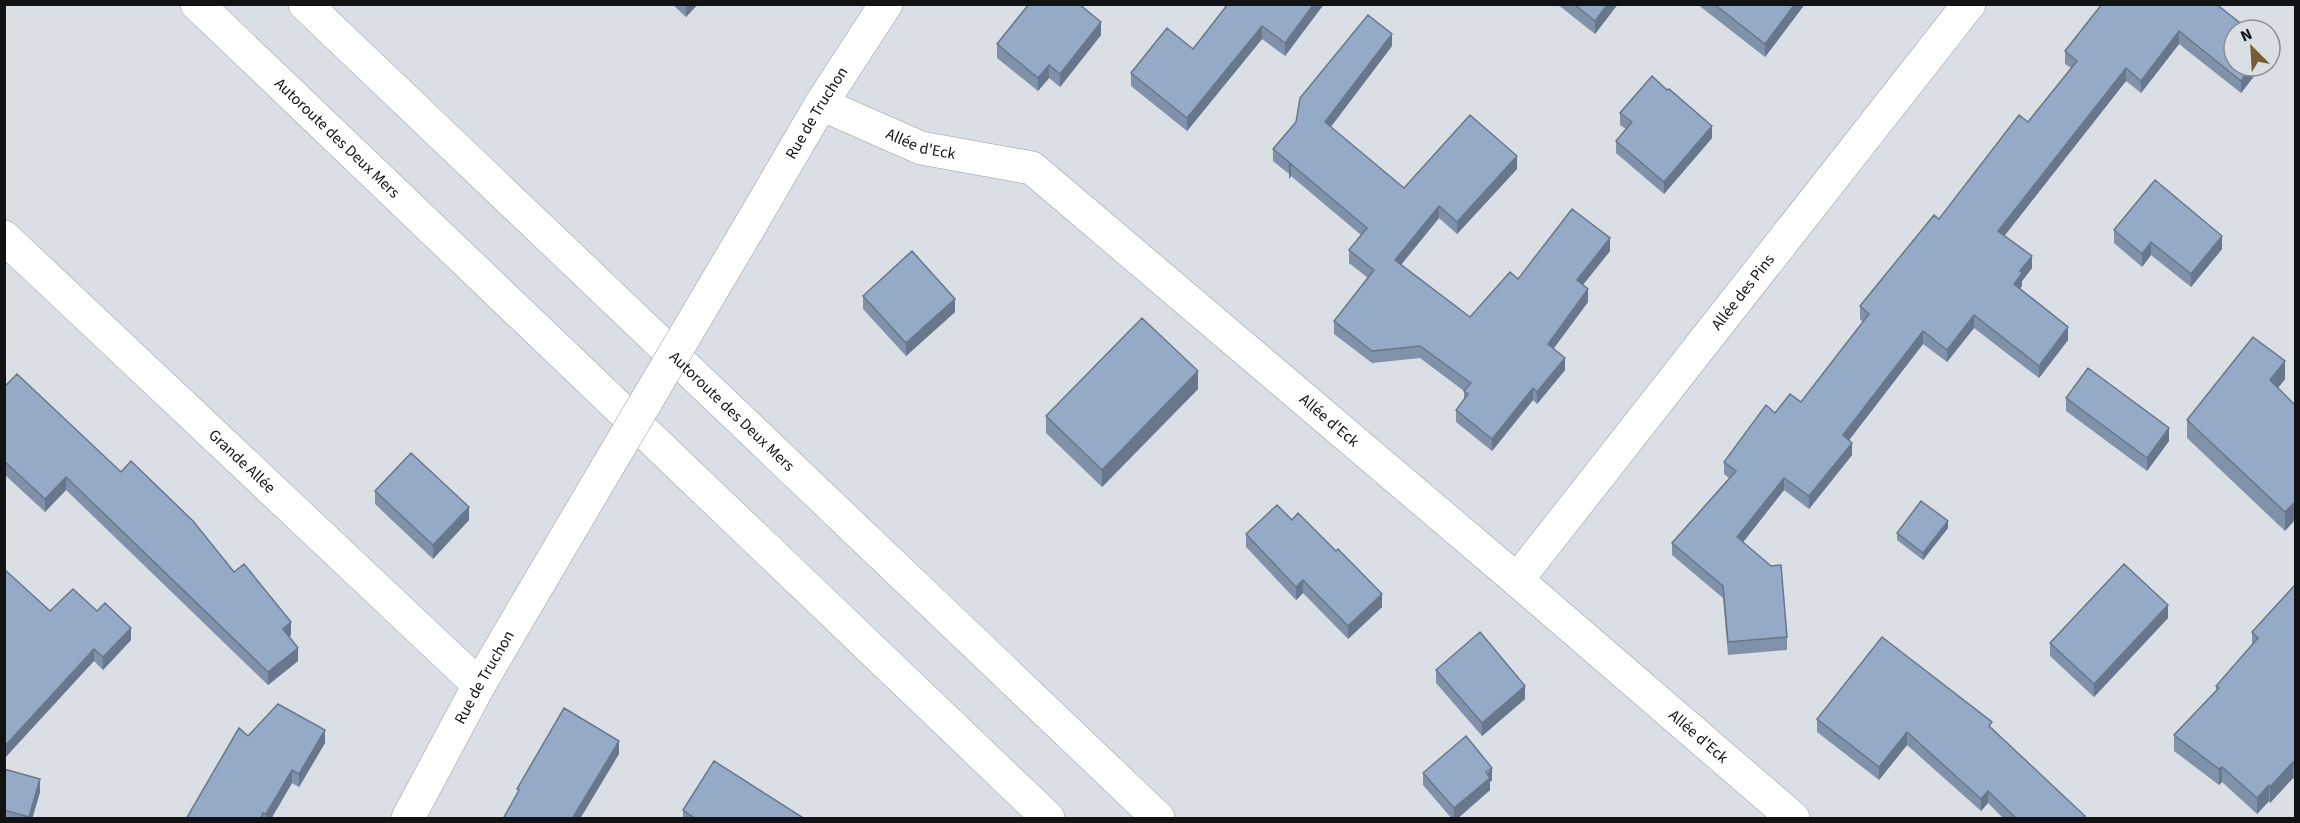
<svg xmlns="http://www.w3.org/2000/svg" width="2300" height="823" viewBox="0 0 2300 823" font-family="'Source Sans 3',sans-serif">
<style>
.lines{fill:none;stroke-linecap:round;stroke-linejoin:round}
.street-casing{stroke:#979ca2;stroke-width:34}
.highway-casing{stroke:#979ca2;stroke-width:34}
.street{stroke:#fff;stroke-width:33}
.highway{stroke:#fff;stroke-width:33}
.street-bridge-casing{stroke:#979ca2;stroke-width:34;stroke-linecap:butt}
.street-bridge{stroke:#fff;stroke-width:33}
.wall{fill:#7f92aa}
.shaded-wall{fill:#68778b}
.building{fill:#94aac6;stroke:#68778b;stroke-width:1.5}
.labels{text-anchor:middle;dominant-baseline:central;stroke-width:6;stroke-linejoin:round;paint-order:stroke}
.street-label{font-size:16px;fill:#101214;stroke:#dadfe6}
</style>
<rect width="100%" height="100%" fill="#dadfe6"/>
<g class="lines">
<g class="street-casing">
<g id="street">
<path id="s1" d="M 821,104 L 921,148 L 1032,168 L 1517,580 L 1793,818"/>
<path id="s2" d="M 751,224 L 821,104 L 886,4"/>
<path id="s3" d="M 4,237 L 479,685"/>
<path id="s4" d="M 1517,580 L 1969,4"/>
<path id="s5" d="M 408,818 L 479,685 L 566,537"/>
</g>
</g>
<g class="highway-casing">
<g id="highway">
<path id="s6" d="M 197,4 L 1048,818"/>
<path id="s7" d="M 305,4 L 1158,818"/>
</g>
</g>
<use href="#street" class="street"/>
<use href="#highway" class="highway"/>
<g class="street-bridge-casing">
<path id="street-bridge" d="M 566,537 L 751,224"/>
</g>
<use href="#street-bridge" class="street-bridge"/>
</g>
<path class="wall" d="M 672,4 L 698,4 L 686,17 Z
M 1324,4 L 1285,56 L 1262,39 L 1187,131 L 1131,86 L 1131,73 L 1193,49 Z
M 1557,4 L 1618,4 L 1595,34 Z
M 1697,4 L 1805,4 L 1765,57 Z
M 2102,4 L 2218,4 L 2218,5 L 2262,66 L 2241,93 L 2179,44 L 2141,93 L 2126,81 L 2004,236 L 2032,268 L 2022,281 L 2022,286 L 2020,288 L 2068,340 L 2039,378 L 1974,328 L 1947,362 L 1923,344 L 1849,440 L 1852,455 L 1809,509 L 1784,490 L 1743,542 L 1787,637 L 1787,650 L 1728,655 L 1723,598 L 1672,555 L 1672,543 L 1729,478 L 1724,474 L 1724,462 L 1775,413 L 1801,402 L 1863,322 L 1860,319 L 1860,306 L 2028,122 L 2071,68 L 2065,64 L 2065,51 Z
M 1082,7 L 1101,35 L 1060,87 L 1049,78 L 1038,91 L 997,58 L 997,44 Z
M 1392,46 L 1331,127 L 1404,188 L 1517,169 L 1457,234 L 1439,218 L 1401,265 L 1470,317 L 1518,279 L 1610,251 L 1583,285 L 1588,302 L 1554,348 L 1565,370 L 1537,404 L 1533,400 L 1492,451 L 1456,422 L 1456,410 L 1464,399 L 1464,391 L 1420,358 L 1372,363 L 1334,334 L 1334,321 L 1368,278 L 1349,263 L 1349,250 L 1361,235 L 1291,176 L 1289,179 L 1289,174 L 1273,161 L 1273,149 L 1296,122 Z
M 1620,113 L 1712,138 L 1664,194 L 1616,153 L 1616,141 L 1626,129 L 1620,125 Z
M 2114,230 L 2222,249 L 2191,287 L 2151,255 L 2142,267 L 2114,243 Z
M 863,296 L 955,312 L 906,356 L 863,309 Z
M 2285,379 L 2278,388 L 2295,405 L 2285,531 L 2187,438 L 2187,420 Z
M 4,387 L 121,472 L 234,572 L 291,635 L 289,637 L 298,661 L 268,685 L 66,490 L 45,512 L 4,474 Z
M 1198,389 L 1102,487 L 1046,433 L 1046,416 Z
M 2066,398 L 2169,441 L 2147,471 L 2066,411 Z
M 375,491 L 469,520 L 433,559 L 375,504 Z
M 1948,528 L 1923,560 L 1897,540 L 1897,533 Z
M 1246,534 L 1382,607 L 1348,639 L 1303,593 L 1296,600 L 1246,547 Z
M 2295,585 L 2295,781 L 2293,778 L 2270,803 L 2269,801 L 2257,814 L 2222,782 L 2219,785 L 2174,751 L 2174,735 L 2216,690 L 2216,686 L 2252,645 L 2252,632 Z
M 50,611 L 97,611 L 131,640 L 103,670 L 94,661 Z
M 2168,618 L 2094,697 L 2050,656 L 2050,643 Z
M 1436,670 L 1525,699 L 1482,736 L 1436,683 Z
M 1817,719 L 1992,728 L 2085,819 L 2004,819 L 1988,803 L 1981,811 L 1907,745 L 1879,780 L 1817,732 Z
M 248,736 L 325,743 L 299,787 L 292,783 L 271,819 L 186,819 Z
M 4,769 L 40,792 L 32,819 L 4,819 Z
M 1423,773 L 1492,780 L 1490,782 L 1490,790 L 1457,819 L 1452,819 L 1423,785 Z
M 683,810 L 805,819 L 683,819 Z"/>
<path class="shaded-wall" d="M 686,4 L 698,4 L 686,17 Z
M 1314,4 L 1324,4 L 1285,56 L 1285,43 Z
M 1608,4 L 1618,4 L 1595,34 L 1595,21 Z
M 1795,4 L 1805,4 L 1765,57 L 1765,44 Z
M 1101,22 L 1101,35 L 1060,87 L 1060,74 Z
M 1262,26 L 1262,39 L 1187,131 L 1187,118 Z
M 2179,31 L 2179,44 L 2141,93 L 2141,81 Z
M 1392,34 L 1392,46 L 1325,134 L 1325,122 Z
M 1049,65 L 1049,78 L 1038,91 L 1038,78 Z
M 2252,66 L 2262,66 L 2241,93 L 2241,81 Z
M 2126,68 L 2126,81 L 1998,244 L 1998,231 Z
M 1712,126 L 1712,138 L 1664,194 L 1664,182 Z
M 1517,156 L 1517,169 L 1457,234 L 1457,222 Z
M 1291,164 L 1291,176 L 1289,179 L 1289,167 Z
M 1439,206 L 1439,218 L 1395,272 L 1395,260 Z
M 2222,236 L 2222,249 L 2191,287 L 2191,274 Z
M 1610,238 L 1610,251 L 1577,292 L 1577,280 Z
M 2151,242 L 2151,255 L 2142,267 L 2142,254 Z
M 2032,256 L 2032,268 L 2022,281 L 2022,286 L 2014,296 L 2014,284 L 2020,271 Z
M 1588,289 L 1588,302 L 1548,356 L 1548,344 Z
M 955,299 L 955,312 L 906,356 L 906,343 Z
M 1974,315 L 1974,328 L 1947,362 L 1947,350 Z
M 2068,327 L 2068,340 L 2039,378 L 2039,366 Z
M 1923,331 L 1923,344 L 1843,448 L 1843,435 Z
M 1565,358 L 1565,370 L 1537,404 L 1537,392 Z
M 2285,361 L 2285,379 L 2270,398 L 2270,380 Z
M 1198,371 L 1198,389 L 1102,487 L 1102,470 Z
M 1533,388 L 1533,400 L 1492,451 L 1492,439 Z
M 2169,428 L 2169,441 L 2147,471 L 2147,458 Z
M 1852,443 L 1852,455 L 1809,509 L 1809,496 Z
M 66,477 L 66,490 L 45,512 L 45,499 Z
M 1784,478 L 1784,490 L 1737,550 L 1737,537 Z
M 2295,502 L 2295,520 L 2285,531 L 2285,512 Z
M 469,507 L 469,520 L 433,559 L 433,545 Z
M 1948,521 L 1948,528 L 1923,560 L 1923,553 Z
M 1303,580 L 1303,593 L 1296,600 L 1296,587 Z
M 1382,594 L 1382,607 L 1348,639 L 1348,626 Z
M 2168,605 L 2168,618 L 2094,697 L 2094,684 Z
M 291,622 L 291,635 L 283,642 L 283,629 Z
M 131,628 L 131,640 L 103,670 L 103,657 Z
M 298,648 L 298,661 L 268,685 L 268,672 Z
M 94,649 L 94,661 L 4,759 L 4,747 Z
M 1525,686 L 1525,699 L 1482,736 L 1482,723 Z
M 325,730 L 325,743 L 299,787 L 299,774 Z
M 1907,732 L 1907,745 L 1879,780 L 1879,767 Z
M 619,741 L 619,754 L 580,819 L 572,819 Z
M 2293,762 L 2293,778 L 2270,803 L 2270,787 Z
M 2222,767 L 2222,782 L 2219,785 L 2219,769 Z
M 1492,768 L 1492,780 L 1490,782 L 1490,790 L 1457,819 L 1454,819 L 1454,808 Z
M 292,770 L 292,783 L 271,819 L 266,819 L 266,814 Z
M 40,779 L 40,792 L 32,819 L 29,819 Z
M 2269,785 L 2269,801 L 2257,814 L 2257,798 Z
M 1988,791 L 1988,803 L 1981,811 L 1981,799 Z"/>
<path class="building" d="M 1029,4 L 1079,4 L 1101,22 L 1060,74 L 1049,65 L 1038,78 L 997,44 Z
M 1228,4 L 1314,4 L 1285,43 L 1262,26 L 1187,118 L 1131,73 L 1167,28 L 1193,49 Z
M 1574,4 L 1608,4 L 1595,21 Z
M 1714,4 L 1795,4 L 1765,44 Z
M 2102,4 L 2216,4 L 2249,30 L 2234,30 L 2234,66 L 2252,66 L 2241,81 L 2179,31 L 2141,81 L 2126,68 L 1998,231 L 2032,256 L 2020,271 L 2022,273 L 2014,284 L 2068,327 L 2039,366 L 1974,315 L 1947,350 L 1923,331 L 1843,435 L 1852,443 L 1809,496 L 1784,478 L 1737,537 L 1771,566 L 1781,565 L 1787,637 L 1728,642 L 1723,586 L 1672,543 L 1736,471 L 1724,462 L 1766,405 L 1775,413 L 1790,394 L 1801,402 L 1869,314 L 1860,306 L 1934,215 L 1939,219 L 2019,115 L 2028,122 L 2077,61 L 2065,51 Z
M 1368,15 L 1392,34 L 1325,122 L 1404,188 L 1470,115 L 1517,156 L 1457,222 L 1439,206 L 1395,260 L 1470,317 L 1510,272 L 1518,279 L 1572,209 L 1610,238 L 1577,280 L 1588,289 L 1548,344 L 1565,358 L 1537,392 L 1533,388 L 1492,439 L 1456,410 L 1468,394 L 1464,391 L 1471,383 L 1420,346 L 1372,351 L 1334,321 L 1374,270 L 1349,250 L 1367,228 L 1291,164 L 1289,167 L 1290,163 L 1273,149 L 1296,122 L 1300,98 Z
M 1652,76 L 1667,90 L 1669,89 L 1712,126 L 1664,182 L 1616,141 L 1632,122 L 1620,113 Z
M 2155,180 L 2222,236 L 2191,274 L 2151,242 L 2142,254 L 2114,230 Z
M 912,251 L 955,299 L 906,343 L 863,296 Z
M 1142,318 L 1198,371 L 1102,470 L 1046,416 Z
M 2253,337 L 2285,361 L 2270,380 L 2295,405 L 2295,502 L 2285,512 L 2187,420 Z
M 2088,368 L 2169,428 L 2147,458 L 2066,398 Z
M 17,374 L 121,472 L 131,461 L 193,521 L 234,572 L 244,564 L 291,622 L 283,629 L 298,648 L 268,672 L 66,477 L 45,499 L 4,461 L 4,387 Z
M 411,453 L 469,507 L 433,545 L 375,491 Z
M 1921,501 L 1948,521 L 1923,553 L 1897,533 Z
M 1277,505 L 1292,520 L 1298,513 L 1336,551 L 1338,549 L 1382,594 L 1348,626 L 1303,580 L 1296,587 L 1246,534 Z
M 2124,564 L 2168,605 L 2094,684 L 2050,643 Z
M 4,569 L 50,611 L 73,589 L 97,611 L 105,603 L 131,628 L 103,657 L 94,649 L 4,747 Z
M 2295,585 L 2295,766 L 2293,762 L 2270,787 L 2269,785 L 2257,798 L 2222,767 L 2219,769 L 2174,735 L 2219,688 L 2216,686 L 2258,638 L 2252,632 Z
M 1480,632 L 1525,686 L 1482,723 L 1436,670 Z
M 1882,637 L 1992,722 L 1989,726 L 2085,816 L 2083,819 L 2017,819 L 1988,791 L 1981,799 L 1907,732 L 1879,767 L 1817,719 Z
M 278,704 L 325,730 L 299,774 L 292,770 L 266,814 L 263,813 L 260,819 L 186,819 L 239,728 L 248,736 Z
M 564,708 L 619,741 L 572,819 L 503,819 L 519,790 L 517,789 Z
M 1466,736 L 1492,768 L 1486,772 L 1490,778 L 1454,808 L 1423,773 Z
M 714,761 L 805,819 L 696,819 L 683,810 Z
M 4,769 L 40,779 L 29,817 L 4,810 Z"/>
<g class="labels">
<g class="street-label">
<text stroke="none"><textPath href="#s2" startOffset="129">Rue de Truchon</textPath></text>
<text stroke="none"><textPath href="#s6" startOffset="194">Autoroute des Deux Mers</textPath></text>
<text stroke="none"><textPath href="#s1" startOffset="108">Allée d'Eck</textPath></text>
<text stroke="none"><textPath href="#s4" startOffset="366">Allée des Pins</textPath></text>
<text stroke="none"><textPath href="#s7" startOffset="590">Autoroute des Deux Mers</textPath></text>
<text stroke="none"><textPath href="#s1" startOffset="612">Allée d'Eck</textPath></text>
<text stroke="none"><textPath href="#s3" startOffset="327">Grande Allée</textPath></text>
<text stroke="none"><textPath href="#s5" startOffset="160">Rue de Truchon</textPath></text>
<text stroke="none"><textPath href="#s1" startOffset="1098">Allée d'Eck</textPath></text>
</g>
</g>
<rect width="2300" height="823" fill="none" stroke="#101214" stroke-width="12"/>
<g transform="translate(2252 48) rotate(336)"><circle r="28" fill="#dadfe6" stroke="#898d92" stroke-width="1.5"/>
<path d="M0-4.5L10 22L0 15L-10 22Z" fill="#795c2f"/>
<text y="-9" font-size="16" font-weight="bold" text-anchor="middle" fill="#101214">N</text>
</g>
</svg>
